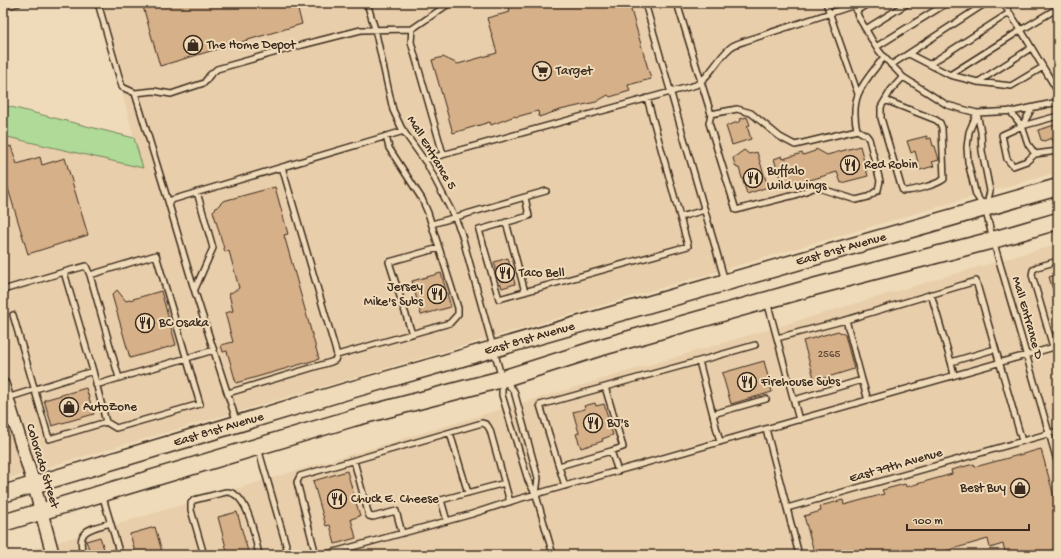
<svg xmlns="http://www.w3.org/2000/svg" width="1061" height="558" viewBox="0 0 1061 558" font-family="'Gochi Hand',sans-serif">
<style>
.built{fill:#e8ceaa}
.green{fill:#afda98;stroke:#75825b}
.building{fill:#d6b088;stroke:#3b2a1e}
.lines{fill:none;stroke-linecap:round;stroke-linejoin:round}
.service-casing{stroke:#3b2a1e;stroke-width:8}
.tertiary-casing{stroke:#3b2a1e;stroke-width:15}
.trunk-casing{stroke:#3b2a1e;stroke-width:19}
.service{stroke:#efdbb9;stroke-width:5}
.tertiary{stroke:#efdbb9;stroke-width:12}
.trunk{stroke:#efdbb9;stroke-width:16}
.labels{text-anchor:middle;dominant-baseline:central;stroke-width:4;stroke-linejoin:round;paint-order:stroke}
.number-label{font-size:11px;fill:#624c38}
.poi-label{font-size:13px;fill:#3b2a1e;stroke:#efdbb9;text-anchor:start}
.street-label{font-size:13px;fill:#3b2a1e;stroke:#efdbb9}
</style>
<rect width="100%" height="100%" fill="#efdbb9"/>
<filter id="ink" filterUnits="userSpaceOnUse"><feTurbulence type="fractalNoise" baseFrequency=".025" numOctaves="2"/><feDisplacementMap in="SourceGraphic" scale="8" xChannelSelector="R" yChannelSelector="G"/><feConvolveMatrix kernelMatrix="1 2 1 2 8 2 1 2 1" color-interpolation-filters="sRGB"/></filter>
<g filter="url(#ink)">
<path class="built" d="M 98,3 L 1058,3 L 1058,172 L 3,480 L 3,134 L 142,167 Z
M 1058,244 L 1058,555 L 14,555 L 954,274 Z"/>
<path class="green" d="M 3,105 L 134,138 L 143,168 L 3,136 Z"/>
<path class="building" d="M 142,3 L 296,3 L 302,24 L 160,66 Z
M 518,3 L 629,3 L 651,79 L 628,85 L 630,91 L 610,97 L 608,95 L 596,102 L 560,110 L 539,117 L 538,111 L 516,117 L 515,116 L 491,125 L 490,122 L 453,133 L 432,60 L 443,57 L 458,64 L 497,53 L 487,18 L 510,12 L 509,8 L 518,5 Z
M 747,117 L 750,125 L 747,126 L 751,139 L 732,145 L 726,126 L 741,121 L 740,119 Z
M 1058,124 L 1058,147 L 1055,147 L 1052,138 L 1044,141 L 1041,140 L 1038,130 Z
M 927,136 L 927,139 L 931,138 L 933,146 L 935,146 L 939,160 L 932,162 L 934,166 L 920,170 L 915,151 L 911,153 L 907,141 Z
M 11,146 L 17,164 L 40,157 L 42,165 L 65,158 L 88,235 L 28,254 L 3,172 L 3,149 Z
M 860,146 L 868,176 L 841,183 L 837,172 L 783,188 L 774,159 L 782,156 L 783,159 L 802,153 L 803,155 L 815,151 L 816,149 L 827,155 Z
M 744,150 L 749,154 L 757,152 L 768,187 L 747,194 L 739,168 L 737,168 L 735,165 L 733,158 Z
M 275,187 L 288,234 L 284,235 L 319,359 L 236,383 L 227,351 L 223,352 L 221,345 L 233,342 L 225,313 L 233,311 L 229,294 L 239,288 L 229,251 L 225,252 L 213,211 L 223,201 Z
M 508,258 L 515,284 L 502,288 L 494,262 Z
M 441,273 L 451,307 L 421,315 L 412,281 Z
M 1058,274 L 1058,299 L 1056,300 L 1049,277 Z
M 117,290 L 126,301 L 161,291 L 176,345 L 130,358 L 112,295 Z
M 838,331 L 845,335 L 854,369 L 815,381 L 803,341 Z
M 764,361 L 772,392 L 731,404 L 722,373 Z
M 86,388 L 94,414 L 52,426 L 44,400 Z
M 595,403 L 596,406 L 604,404 L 613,435 L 602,439 L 603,441 L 581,448 L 576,434 L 579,433 L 573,412 L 585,409 L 584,406 Z
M 1041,449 L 1058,511 L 1058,549 L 1035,555 L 1006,555 L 1003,544 L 990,548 L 988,539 L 931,555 L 815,555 L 804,516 L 821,511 L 820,506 L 843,500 L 844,505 L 884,494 L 882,490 L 905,484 L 906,487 L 952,474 L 951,470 L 974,464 L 975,467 Z
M 347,471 L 360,516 L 351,519 L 356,538 L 335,544 L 330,525 L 326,526 L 313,481 Z
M 237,512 L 249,555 L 228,555 L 218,517 Z
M 155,527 L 163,555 L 136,555 L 130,534 Z
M 100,537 L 106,555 L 87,555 L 86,550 L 89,549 L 86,541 Z"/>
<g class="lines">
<g class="service-casing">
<path id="service" d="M 98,3 L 122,87 L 135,93 L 154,91 L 171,94 L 204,83 L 210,75 L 217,69 L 302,45 L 361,30 L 412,29 L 450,3
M 367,3 L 375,29 L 393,110 L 402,129 L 427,164 L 455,218 L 461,232 L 502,379 L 502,395 L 528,480 L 536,495 L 553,555
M 645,3 L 725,281
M 677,3 L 711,114 L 737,109 L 751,113 L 780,137 L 795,145 L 857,130 C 849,95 864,83 884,57
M 826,3 L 858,94
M 854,3 L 858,16 L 876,47 L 884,57 L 903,77 L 947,105 L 977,113 L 1016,111 L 1058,102
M 1003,3 L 1021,30 L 1058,8
M 3,7 L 18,3
M 856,11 L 869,3
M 412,29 L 411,42 L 443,154
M 866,29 L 908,3
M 876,47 L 947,3
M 909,54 L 950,75 L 978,82 L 1011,86 L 1043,67
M 930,64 L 1009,13
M 891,65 L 986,3
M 950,75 L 1021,30 L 1058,92
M 978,82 L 1031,48
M 135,93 L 168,201 L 404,131
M 647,98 L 680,217
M 885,100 L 936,120 L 940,123 L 942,128 L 944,179 C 936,185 913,191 903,191 L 901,186 L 881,118 L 881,107 L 891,90 L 903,77
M 1010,111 L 1022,126 L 1032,108
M 977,113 L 969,132 L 967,147 L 968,162 L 976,195 L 985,208 L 993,240 L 1058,464
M 977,113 L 981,132 L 982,151 L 990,191 L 987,204
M 711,114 L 709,123 L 736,210 L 795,195 L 816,187 L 856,200 L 868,197 L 878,190 L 880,181 L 869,139 L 866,135 L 857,130
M 1022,126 L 1028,144 L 1035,154 L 1058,151
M 1035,154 L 1027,161 L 1013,166 L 1007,159 L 1002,135 L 1022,126 L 1058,116
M 424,160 L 696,85 C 711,76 717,59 730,48 C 734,44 740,43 745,41 L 855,5
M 546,191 L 525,197 L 529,216 L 479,230 L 499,299 L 688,246 L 680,217 L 705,210
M 168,201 L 194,289 L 237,423
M 506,222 L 525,292
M 432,224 L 525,197
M 90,275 L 119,378 L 214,350
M 195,289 L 213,248 L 197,192
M 3,290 L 64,272
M 931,294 L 951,362 L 995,349
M 767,301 L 799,420
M 846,320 L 976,281 L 1022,441
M 412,334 L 389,262 L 439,248
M 777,338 L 846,320 L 862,380
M 1053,347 L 1032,275 L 1033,270 L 1037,267 L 1058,261
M 337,355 L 450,323 L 458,314 L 458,308 L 428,213 L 422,199 L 389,148 L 386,136
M 951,362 L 954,375
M 93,371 L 64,272 L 86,266 L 90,275 L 156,255 L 200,404 L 116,428 L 106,422
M 505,381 L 514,391 L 538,478 L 536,495
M 96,385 L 119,378
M 605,387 L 623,447 L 611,451
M 228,393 L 331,362 L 335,360 L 337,355 L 282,167
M 7,398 L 93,371 L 106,422 L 49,439 L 13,315
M 794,400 L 862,380 L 868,400
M 713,414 L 766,399
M 3,425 L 13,422
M 766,429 L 787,508
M 450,433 L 468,493
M 720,442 L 699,361 L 755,345
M 258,448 L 289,555
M 354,461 L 369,516 L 373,517 L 396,511 L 402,533
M 559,466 L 611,451 L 618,471
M 565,486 L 540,405 L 699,361
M 102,494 L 120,555
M 447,521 L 441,500 L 505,483
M 83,554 C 76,529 90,529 110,523
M 204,555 L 191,510 L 191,503 L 194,500 L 226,492 C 248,491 255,538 259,555
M 316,555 L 298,486 L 297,482 L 300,476 L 482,423 C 487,424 488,426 490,430 L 510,502
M 323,555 L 472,514 L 515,500 L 1058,346
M 799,555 L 787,508 L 1058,431"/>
</g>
<g class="tertiary-casing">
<path id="tertiary" d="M 3,385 L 34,485 L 53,555"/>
</g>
<g class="trunk-casing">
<g id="trunk">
<path id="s1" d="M 3,494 L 347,391 L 1058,187"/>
<path d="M 3,523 L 353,418 L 502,379 L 602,347 L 817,286 L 993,240 L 1058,221"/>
</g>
</g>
<use href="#service" class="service"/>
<use href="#tertiary" class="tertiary"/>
<use href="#trunk" class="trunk"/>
</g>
</g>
<defs>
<g id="shop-ring" transform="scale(1)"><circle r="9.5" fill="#efdbb9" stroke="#3b2a1e" stroke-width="1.5"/><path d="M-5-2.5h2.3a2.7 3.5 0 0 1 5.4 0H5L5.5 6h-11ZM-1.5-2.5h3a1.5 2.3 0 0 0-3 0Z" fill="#3b2a1e"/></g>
<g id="supermarket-ring" transform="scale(1)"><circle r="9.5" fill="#efdbb9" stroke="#3b2a1e" stroke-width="1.5"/><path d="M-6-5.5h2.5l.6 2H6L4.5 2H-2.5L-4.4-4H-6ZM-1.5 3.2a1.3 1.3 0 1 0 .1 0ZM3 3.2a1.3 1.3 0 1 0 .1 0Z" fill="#3b2a1e"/></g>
<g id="restaurant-ring" transform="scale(1)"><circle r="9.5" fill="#efdbb9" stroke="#3b2a1e" stroke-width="1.5"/><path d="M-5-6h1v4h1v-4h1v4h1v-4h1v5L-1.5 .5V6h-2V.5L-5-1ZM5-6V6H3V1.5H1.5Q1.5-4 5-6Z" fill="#3b2a1e"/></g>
</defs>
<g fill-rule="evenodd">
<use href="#shop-ring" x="193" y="45"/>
<use href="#supermarket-ring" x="542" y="71"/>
<use href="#restaurant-ring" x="850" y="165"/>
<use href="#restaurant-ring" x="753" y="178"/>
<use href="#restaurant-ring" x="505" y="273"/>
<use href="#restaurant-ring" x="437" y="294"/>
<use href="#restaurant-ring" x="145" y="323"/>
<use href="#restaurant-ring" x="747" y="382"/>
<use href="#shop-ring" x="69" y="407"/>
<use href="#restaurant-ring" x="593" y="423"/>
<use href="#shop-ring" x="1020" y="488"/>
<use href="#restaurant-ring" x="337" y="499"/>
</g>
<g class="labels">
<g class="number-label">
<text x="829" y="355">2565</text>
</g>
<g class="poi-label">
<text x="207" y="45">The Home Depot</text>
<text x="556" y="71">Target</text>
<text x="864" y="165">Red Robin</text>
<text x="767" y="171">Buffalo<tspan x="767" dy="15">Wild Wings</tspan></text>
<text x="519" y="273">Taco Bell</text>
<text x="423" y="287" text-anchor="end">Jersey<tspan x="423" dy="15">Mike's Subs</tspan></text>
<text x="159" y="323">BC Osaka</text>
<text x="761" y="382">Firehouse Subs</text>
<text x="83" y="407">AutoZone</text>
<text x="607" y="423">BJ's</text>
<text x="1006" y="488" text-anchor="end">Best Buy</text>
<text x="351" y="499">Chuck E. Cheese</text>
</g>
<g class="street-label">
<text transform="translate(431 153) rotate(59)">Mall Entrance 5</text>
<text stroke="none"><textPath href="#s1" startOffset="873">East 81st Avenue</textPath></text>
<text transform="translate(1027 318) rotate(74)">Mall Entrance D</text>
<text stroke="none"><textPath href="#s1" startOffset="549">East 81st Avenue</textPath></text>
<text stroke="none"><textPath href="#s1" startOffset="225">East 81st Avenue</textPath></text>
<text transform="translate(42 466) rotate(73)">Colorado Street</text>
<text transform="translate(896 466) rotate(-16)">East 79th Avenue</text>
</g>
</g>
<rect width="1061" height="558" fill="none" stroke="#efdbb9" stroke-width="16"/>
<rect x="8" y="8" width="1045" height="542" fill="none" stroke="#3b2a1e" stroke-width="1.5" filter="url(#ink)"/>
<path d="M907 524v6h122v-6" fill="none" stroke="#3b2a1e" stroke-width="2"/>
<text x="913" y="524" font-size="12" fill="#3b2a1e" stroke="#efdbb9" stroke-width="3" paint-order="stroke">100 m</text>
</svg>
